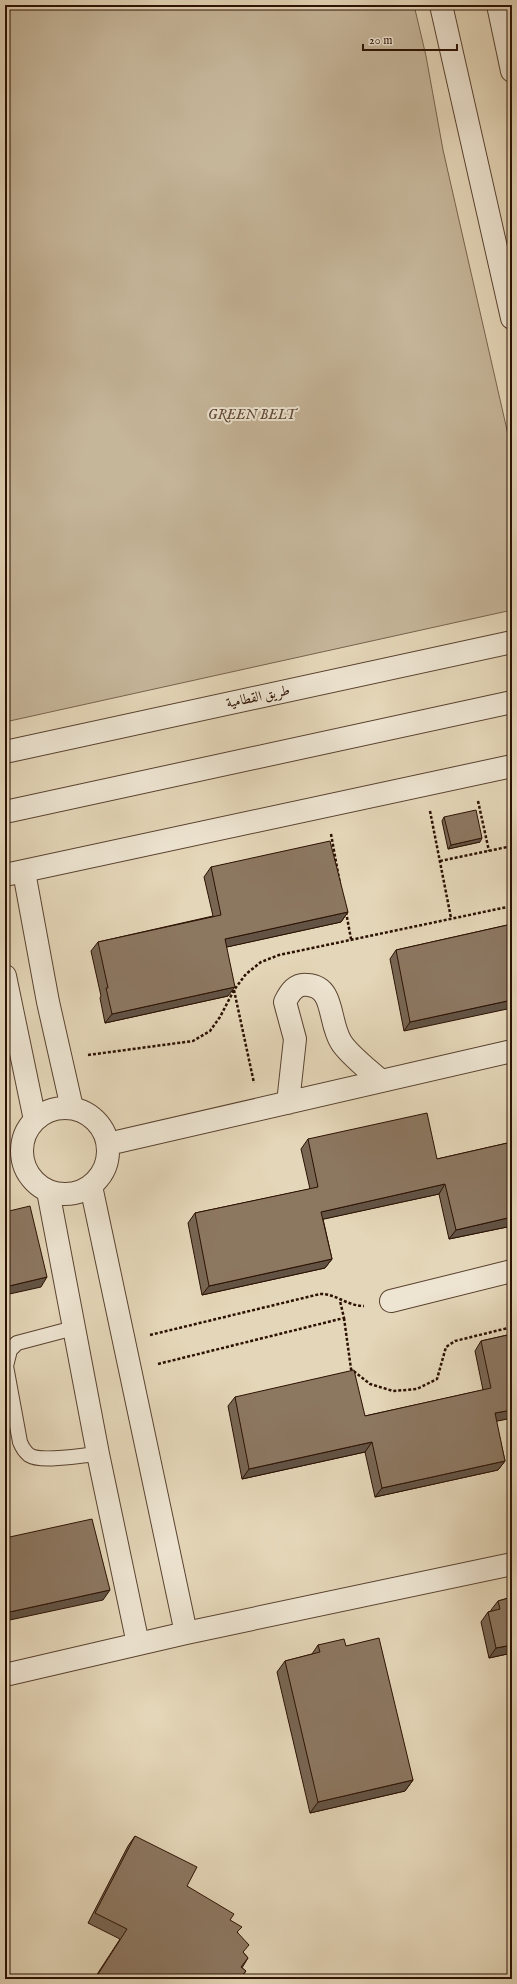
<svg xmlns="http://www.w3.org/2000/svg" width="517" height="1984" viewBox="0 0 517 1984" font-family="'IM FELL English',Amiri,serif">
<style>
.green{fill:#c5b599;stroke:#78634e}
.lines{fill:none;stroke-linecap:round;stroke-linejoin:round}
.service-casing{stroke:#5a4230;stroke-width:16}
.minor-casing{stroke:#5a4230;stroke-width:24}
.tertiary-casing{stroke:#5a4230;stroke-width:24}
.path{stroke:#2c1103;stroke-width:2.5;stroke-dasharray:3 2;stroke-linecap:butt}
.service{stroke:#ede4d1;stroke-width:14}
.minor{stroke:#ede4d1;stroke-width:22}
.tertiary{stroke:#ede4d1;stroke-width:22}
.wall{fill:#786653;stroke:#2c1103}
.shaded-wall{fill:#625344;stroke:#2c1103}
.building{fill:#8c7761;stroke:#2c1103}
.labels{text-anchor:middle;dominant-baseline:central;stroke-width:4;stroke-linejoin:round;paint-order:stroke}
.park-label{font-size:14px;font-style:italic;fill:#624a38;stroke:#ede4d1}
.street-label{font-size:14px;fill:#2c1103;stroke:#ede4d1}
</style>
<rect width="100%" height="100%" fill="#e4d6b8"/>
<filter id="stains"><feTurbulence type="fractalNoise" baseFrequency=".005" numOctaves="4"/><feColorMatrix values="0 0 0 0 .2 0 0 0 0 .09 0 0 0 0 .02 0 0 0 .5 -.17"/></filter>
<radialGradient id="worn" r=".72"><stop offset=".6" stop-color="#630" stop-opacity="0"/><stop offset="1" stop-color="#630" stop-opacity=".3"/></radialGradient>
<path class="green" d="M 5,5 L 414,5 L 426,56 L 443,150 L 512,452 L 512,610 L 5,722 Z"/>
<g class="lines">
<g class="service-casing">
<path id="service" d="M 74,1328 L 17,1343 L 10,1350 L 6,1366 L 20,1442 C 22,1447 24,1451 29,1455 C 41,1463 82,1455 98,1454"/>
</g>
<g class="minor-casing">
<path id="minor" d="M 24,872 L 48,1002 L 72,1108
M 5,875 L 512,766
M 5,976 L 35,1120
M 288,1103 L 295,1039 L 285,1002 C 290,992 296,983 308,985 C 335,987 328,1021 341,1042 C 348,1054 370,1071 381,1081
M22 1151a43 43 0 1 1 86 0a43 43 0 1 1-86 0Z
M 108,1144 L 512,1051
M 91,1186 L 186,1633
M 48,1191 L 98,1454 L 138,1644
M 391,1301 L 512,1271
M 5,1675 L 186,1633 L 512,1564"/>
</g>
<g class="tertiary-casing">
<path id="tertiary" d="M 441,5 L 512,318
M 498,5 L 512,71
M 5,752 L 512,642
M 5,812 L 512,702"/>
</g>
<path class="path" d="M 478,801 L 489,851
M 430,811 L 451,918
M 331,834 L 340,884
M 440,861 L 512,846
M 346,912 L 351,939
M 234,990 L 254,1083
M 88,1055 L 193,1041 L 210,1031 L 220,1017 L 234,990 L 246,974 L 261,962 L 279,955 L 512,906
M 344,1318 L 351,1369 L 370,1384 L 393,1391 L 417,1389 L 437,1379 L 446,1347 L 455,1341 L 512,1327
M 150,1335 L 320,1294 C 335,1293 347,1306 364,1306
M 158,1364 L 344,1318 L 340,1301"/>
<use href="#service" class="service"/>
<use href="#minor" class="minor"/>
<use href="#tertiary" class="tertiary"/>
</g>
<path class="wall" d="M 444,817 L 480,842 L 448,849 L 442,821 Z
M 211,867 L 348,912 L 341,922 L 226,947 L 228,996 L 105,1023 L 100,998 L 101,996 L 91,951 L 98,942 L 213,916 L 204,877 Z
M 512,924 L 404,1031 L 390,959 L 396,950 Z
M 308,1139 L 437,1159 L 512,1142 L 512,1226 L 449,1239 L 439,1194 L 323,1219 L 332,1259 L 325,1268 L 202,1295 L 188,1223 L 195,1213 L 310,1189 L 301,1149 Z
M 512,1334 L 512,1418 L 496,1421 L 505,1461 L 498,1470 L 375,1497 L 365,1452 L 242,1479 L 228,1406 L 235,1397 L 365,1416 L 483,1390 L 475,1351 L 481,1341 Z
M 512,1597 L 512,1653 L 489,1658 L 481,1622 L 488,1612 L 491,1611 L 491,1610 L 498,1601 Z
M 318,1645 L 346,1646 L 413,1780 L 405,1791 L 310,1813 L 277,1672 L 285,1661 L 312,1654 Z
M 135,1836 L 187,1886 L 230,1920 L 238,1933 L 243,1952 L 248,1958 L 242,1968 L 246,1971 L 240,1979 L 94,1979 L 120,1939 L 88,1923 L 128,1846 Z"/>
<path class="shaded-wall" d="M 482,838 L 480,842 L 448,849 L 451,845 Z
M 348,912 L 341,922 L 218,949 L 225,939 Z
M 235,987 L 228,996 L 105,1023 L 112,1014 Z
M 512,1000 L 512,1008 L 404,1031 L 410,1022 Z
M 445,1184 L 439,1194 L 315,1221 L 321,1212 Z
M 512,1217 L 512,1226 L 449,1239 L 456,1230 Z
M 332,1259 L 325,1268 L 202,1295 L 209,1286 Z
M 47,1277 L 41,1287 L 5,1295 L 5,1287 Z
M 512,1410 L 512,1418 L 488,1423 L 495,1413 Z
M 372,1442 L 365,1452 L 242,1479 L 249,1469 Z
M 505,1461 L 498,1470 L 375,1497 L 382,1488 Z
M 110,1590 L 103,1600 L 5,1621 L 5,1613 Z
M 512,1645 L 512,1653 L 489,1658 L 496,1648 Z
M 413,1780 L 405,1791 L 310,1813 L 318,1802 Z"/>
<path class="building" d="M 476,810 L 482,838 L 451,845 L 444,817 Z
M 330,841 L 348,912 L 225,939 L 235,987 L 112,1014 L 106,988 L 108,988 L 98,942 L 221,915 L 211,867 Z
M 512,924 L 512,1000 L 410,1022 L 396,950 Z
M 427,1113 L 437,1159 L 512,1142 L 512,1217 L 456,1230 L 445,1184 L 321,1212 L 332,1259 L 209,1286 L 195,1213 L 318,1187 L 308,1139 Z
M 30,1206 L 47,1277 L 5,1287 L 5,1212 Z
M 512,1334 L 512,1410 L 495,1413 L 505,1461 L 382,1488 L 372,1442 L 249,1469 L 235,1397 L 354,1370 L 365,1416 L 491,1388 L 481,1341 Z
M 92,1519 L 110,1590 L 5,1613 L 5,1538 Z
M 512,1597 L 512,1645 L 496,1648 L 488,1612 L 500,1609 L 498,1601 Z
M 379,1638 L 413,1780 L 318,1802 L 285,1661 L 320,1652 L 318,1645 L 344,1639 L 346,1646 Z
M 135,1836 L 197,1867 L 187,1886 L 234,1914 L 230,1920 L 242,1927 L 237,1932 L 249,1945 L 243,1952 L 248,1958 L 241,1967 L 246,1971 L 239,1979 L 95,1979 L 127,1929 L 95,1913 Z"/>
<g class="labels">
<g class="park-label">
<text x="252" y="415">GREEN BELT</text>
</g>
<g class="street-label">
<text transform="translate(258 697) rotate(-12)">طريق القطامية</text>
</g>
</g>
<rect width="517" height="1984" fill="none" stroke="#e4d6b8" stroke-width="20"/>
<rect x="6" y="6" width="505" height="1972" fill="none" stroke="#2c1103" stroke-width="2"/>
<rect x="10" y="10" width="497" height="1964" fill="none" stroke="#2c1103"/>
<path d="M363 44v6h94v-6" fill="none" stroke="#2c1103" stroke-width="2"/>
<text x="369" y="44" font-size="12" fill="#2c1103" stroke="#ede4d1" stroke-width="3" paint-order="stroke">20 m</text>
<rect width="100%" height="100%" filter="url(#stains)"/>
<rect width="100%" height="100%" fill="url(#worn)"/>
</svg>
